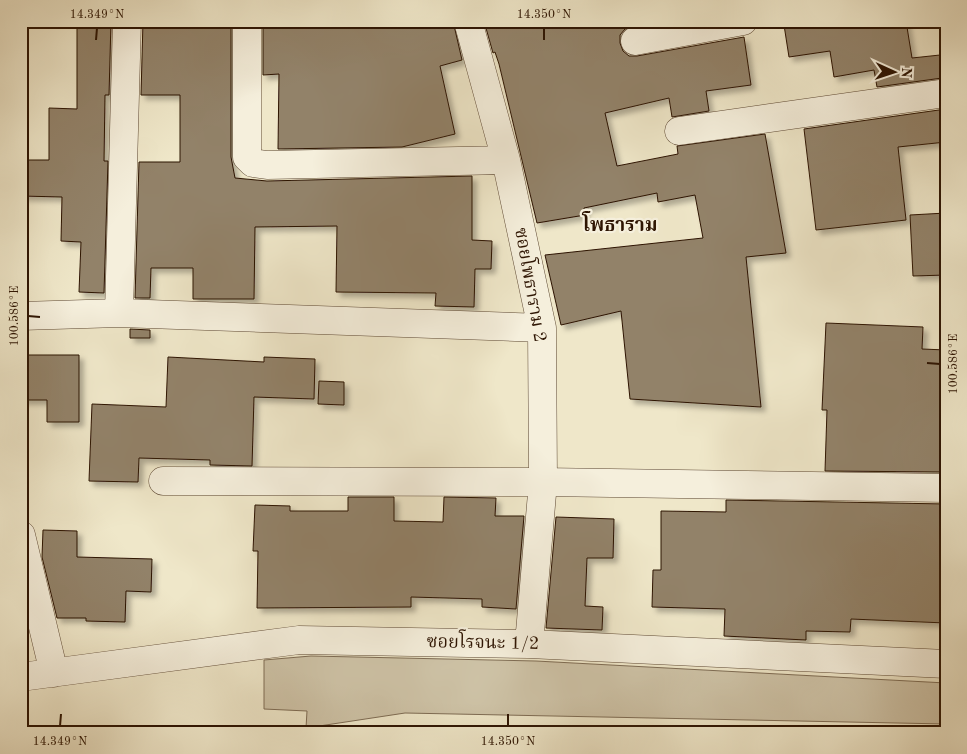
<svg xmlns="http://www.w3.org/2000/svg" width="967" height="754" viewBox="0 0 967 754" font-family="'Old Standard TT','Noto Serif Thai',serif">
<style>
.green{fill:#cec3a7;stroke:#7e6c54}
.building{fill:#928269;stroke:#2d1402;filter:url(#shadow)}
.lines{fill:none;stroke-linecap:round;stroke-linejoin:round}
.minor-casing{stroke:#5e4934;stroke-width:29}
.minor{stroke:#f5efdc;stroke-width:28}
.ticks{fill:none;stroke:#2d1402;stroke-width:2}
.labels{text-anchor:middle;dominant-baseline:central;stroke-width:4.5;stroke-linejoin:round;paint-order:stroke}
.street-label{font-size:18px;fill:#2d1402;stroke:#f5efdc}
.neighbourhood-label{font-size:19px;font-weight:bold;fill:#2d1402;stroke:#f5efdc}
.neatline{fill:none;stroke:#2d1402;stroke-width:2}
.ticks-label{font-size:12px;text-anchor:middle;fill:#2d1402}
</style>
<defs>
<filter id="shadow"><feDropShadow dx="4.5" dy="4.5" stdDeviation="2.5" flood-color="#0004"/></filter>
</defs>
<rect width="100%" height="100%" fill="#efe7c9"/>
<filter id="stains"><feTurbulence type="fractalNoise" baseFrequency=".004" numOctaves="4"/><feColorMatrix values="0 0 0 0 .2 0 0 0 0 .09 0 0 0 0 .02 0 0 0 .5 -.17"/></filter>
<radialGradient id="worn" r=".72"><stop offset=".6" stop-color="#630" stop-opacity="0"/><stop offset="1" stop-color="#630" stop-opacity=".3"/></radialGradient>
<path class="green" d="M 311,656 L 536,661 L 946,683 L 946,724 L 405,713 L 306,728 L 307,711 L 264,709 L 264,660 Z"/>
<path class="building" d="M 77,21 L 111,21 L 109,95 L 105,95 L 104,161 L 108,161 L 104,293 L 79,292 L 81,242 L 61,241 L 62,197 L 21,196 L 21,160 L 49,160 L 49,108 L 77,109 Z
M 143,21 L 231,21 L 231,157 L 235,178 L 267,181 L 472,176 L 472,240 L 492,241 L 491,269 L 475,269 L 474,307 L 435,306 L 436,293 L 336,292 L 337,226 L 255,227 L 254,299 L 193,299 L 193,268 L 151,268 L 150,298 L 135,298 L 139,162 L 180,162 L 180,95 L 141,95 Z
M 263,21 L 453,21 L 462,60 L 440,66 L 455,134 L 402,147 L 278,149 L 279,74 L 263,75 Z
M 484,21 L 656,21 L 632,26 L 625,29 L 620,35 L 620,43 L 623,51 L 629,56 L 637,56 L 744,37 L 751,85 L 706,91 L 709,111 L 672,117 L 669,98 L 605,113 L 617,166 L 678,154 L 677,146 L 765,134 L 786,253 L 746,257 L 761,407 L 630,399 L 621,311 L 561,325 L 545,255 L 703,238 L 695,195 L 658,202 L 657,193 L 584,208 L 585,215 L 537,223 L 499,64 L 495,52 L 493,53 Z
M 810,21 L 906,21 L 912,58 L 940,55 L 942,78 L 877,87 L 874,70 L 834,77 L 830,51 L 789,57 L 784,25 Z
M 946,109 L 946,142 L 898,147 L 906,220 L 816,230 L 804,129 Z
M 946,213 L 946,275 L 913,276 L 910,215 Z
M 826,323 L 923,327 L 922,349 L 946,350 L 946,472 L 825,471 L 827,410 L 822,410 Z
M 130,329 L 150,330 L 150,338 L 130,338 Z
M 21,355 L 79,355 L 79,422 L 47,422 L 47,400 L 21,400 Z
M 168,357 L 264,362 L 264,357 L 315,359 L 314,399 L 254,397 L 252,466 L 210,465 L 210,460 L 139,458 L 138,482 L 89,481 L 92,404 L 166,407 Z
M 319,381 L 344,382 L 344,405 L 318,404 Z
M 348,497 L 394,497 L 394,521 L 443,522 L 444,497 L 496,498 L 495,516 L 524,516 L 516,609 L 482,607 L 482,599 L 411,597 L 411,607 L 257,608 L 258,551 L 253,551 L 255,505 L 290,506 L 290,511 L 348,511 Z
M 726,500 L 946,504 L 946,623 L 851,619 L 850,632 L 806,631 L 806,640 L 724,636 L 725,609 L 652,607 L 653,570 L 661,570 L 661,511 L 726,512 Z
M 556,517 L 614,519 L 613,558 L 587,558 L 585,606 L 603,607 L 602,630 L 546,628 Z
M 43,530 L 77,531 L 77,557 L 152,559 L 151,592 L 126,591 L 125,622 L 86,621 L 86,618 L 57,618 L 42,557 Z"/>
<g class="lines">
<g class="minor-casing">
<path id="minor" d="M 247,21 L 247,157 L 253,163 L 267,165 L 506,160
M 468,21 L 506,160 L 542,328 L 543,482 L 529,644
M 635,41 L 743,21
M 679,131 L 946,93
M 119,313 L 127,21
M 21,316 L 119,313 L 542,328
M 163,481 L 543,482 L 946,488
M 21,535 L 54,673
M 21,677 L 299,640 L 529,644 L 946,664"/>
</g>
<use href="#minor" class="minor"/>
</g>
<path class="ticks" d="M 96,40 L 97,28M 544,40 L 544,28M 28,316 L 40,317M 927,363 L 940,364M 60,726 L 61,714M 508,726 L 508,714"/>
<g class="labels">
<g class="street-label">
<text transform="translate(530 285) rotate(80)">ซอยโพธาราม 2</text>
<text transform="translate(483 643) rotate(1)">ซอยโรจนะ 1/2</text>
</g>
<g class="neighbourhood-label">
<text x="620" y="226">โพธาราม</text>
</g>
</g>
<rect width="967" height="754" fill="none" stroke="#efe7c9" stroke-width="55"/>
<g transform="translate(894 72) rotate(93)" stroke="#f5efdc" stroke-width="4" paint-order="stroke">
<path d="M0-4L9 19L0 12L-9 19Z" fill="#2d1402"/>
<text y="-8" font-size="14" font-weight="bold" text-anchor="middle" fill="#2d1402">N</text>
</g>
<rect x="28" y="28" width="912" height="698" class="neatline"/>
<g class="ticks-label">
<text x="97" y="18">14.349°N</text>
<text x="544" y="18">14.350°N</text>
<text transform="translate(14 316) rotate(-90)" y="4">100.586°E</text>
<text transform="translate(953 364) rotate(-90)" y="4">100.586°E</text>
<text x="60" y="745">14.349°N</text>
<text x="508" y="745">14.350°N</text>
</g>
<rect width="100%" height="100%" filter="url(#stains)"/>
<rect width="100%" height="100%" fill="url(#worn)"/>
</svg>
